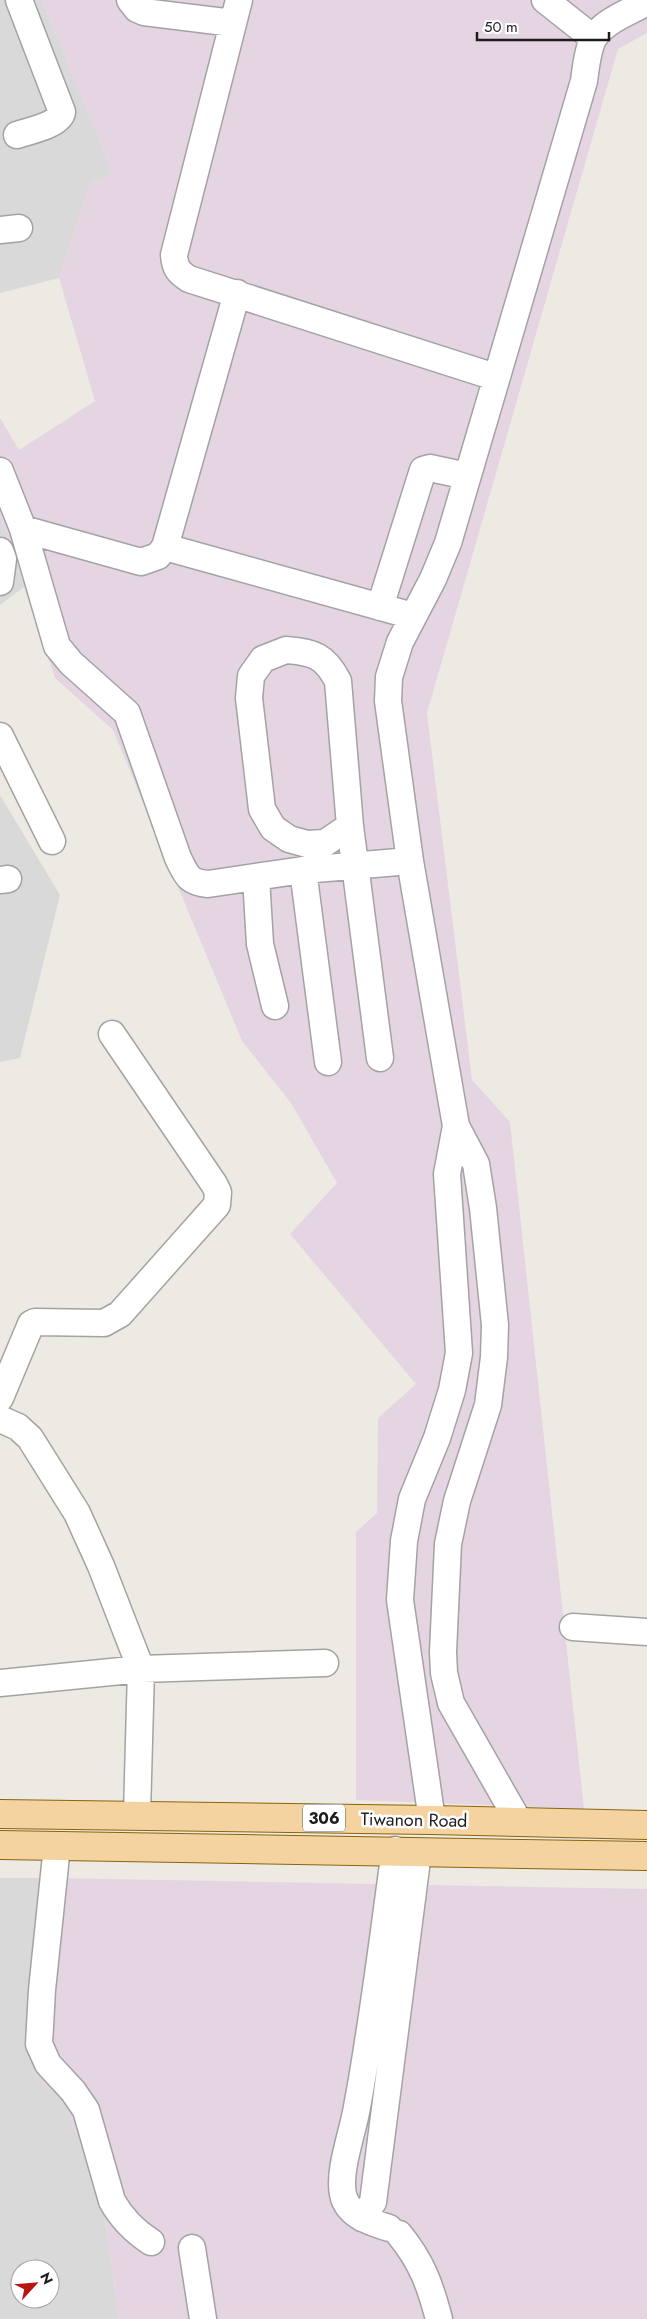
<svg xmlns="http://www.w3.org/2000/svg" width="647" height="2319" viewBox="0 0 647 2319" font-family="Jost,sans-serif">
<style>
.residential{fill:#dad9d9;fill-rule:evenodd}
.industrial{fill:#e5d5e2}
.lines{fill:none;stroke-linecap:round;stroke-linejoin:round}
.minor-casing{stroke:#a3a3a3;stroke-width:29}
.major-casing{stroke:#89640c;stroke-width:30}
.minor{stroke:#fff;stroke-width:26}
.major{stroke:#f4d3a1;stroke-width:28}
.labels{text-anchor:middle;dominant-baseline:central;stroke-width:5;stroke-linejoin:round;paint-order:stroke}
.shield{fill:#fff;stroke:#606060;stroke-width:1}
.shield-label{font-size:16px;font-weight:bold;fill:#1c1c1c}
.street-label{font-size:18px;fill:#1c1c1c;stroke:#fff}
</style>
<rect width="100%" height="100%" fill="#edeae3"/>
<path class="residential" d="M 0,0 L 42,0 L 113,173 L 90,184 L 59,278 L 0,293 Z
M 0,517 L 24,587 L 0,605 Z
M 0,795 L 60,895 L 20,1058 L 0,1062 Z
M 0,1878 L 56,1878 L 28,2012 L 36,2077 L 67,2102 L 98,2165 L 119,2319 L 0,2319 ZM 20,2269 L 50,2269 L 50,2299 L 20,2299 Z"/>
<path class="industrial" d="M 42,0 L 647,0 L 647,33 L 618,49 L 427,713 L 472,1080 L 510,1122 L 584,1809 L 356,1800 L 356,1532 L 377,1513 L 378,1418 L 416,1384 L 290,1234 L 337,1183 L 291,1103 L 242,1041 L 113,730 L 55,678 L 0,517 L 0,418 L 19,450 L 95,401 L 59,278 L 90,184 L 113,173 Z
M 56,1878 L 647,1889 L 647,2319 L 119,2319 L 98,2165 L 73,2131 L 67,2102 L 36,2077 L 28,2012 Z"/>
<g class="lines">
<g class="minor-casing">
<path id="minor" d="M 130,0 L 137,9 L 144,12 L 233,23
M 239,0 L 174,255 C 175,268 178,272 189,279 L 495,377
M 545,0 L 593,38
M 17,135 C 28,131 60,125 62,112 L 19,0
M 0,230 L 19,228
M 0,471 L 23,529 L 57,646 L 71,663 L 127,713 L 178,858 C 187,876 188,882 208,884 L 303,870 L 410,861
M 23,529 L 141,562 L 158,556 L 165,547 L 237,293
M 165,547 L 413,616
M 0,551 L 3,559 L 0,582
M 380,607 L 423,470 L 430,468 L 467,476
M 286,650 C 314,652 325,656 338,681 L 350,826 L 325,843 L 307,844 L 289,839 L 273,828 L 262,809 L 249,698 L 251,676 L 263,659 Z
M 0,736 L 52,841
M 350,826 L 380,1058
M 303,870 L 328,1062
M 256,878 L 260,944 L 275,1006
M 0,880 L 8,879
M 0,1398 L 31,1324 L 35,1322 L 104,1323 L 120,1314 L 217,1205 L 218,1192 L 214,1184 L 112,1034
M 0,1419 L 18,1427 L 30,1438 L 77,1513 L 101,1566 L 141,1669 L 137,1814
M 573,1627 L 647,1632
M 0,1683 L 141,1669 L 325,1663
M 432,1820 L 400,1600 L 404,1541 L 412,1499 L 437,1438 L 452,1390 L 459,1353 L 447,1174 L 456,1126
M 519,1822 L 451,1703 L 444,1673 L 443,1652 L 448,1544 L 457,1501 L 488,1405 L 494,1357 L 495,1325 L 483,1208 L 476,1164 L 456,1126 L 410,861 L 388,701 L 389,677 L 400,642 L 433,579 L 448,543 L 584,81 C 586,67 587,52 593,39 C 603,21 630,12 647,2
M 57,1846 L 42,1990 L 39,2044 L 48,2064 L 73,2091 L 86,2110 L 112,2201 C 122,2219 134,2231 151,2242
M 362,2218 L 373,2202 L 418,1852
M 389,2228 C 371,2222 347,2216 343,2194 C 338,2170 353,2132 357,2107 C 373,2022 383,1936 395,1850
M 399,2234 C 422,2262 430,2285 439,2319
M 192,2248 L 203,2319"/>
</g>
<g class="major-casing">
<path id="major" d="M 0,1814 L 432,1820 L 647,1825
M 0,1845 L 647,1856"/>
</g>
<use href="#minor" class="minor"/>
<use href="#major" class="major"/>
</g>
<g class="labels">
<rect class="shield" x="303" y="1804.5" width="42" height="27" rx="4"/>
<g class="shield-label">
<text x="324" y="1818">306</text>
</g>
<g class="street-label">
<text transform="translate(414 1820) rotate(1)">Tiwanon Road</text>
</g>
</g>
<g transform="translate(35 2284) rotate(64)"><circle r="24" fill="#ffffff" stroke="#a4a4a4"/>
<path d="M0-4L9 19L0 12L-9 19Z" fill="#b91510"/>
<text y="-8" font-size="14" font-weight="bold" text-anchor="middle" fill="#1c1c1c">N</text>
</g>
<path d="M477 32v8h132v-8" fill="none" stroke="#1c1c1c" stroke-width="2.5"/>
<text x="484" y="32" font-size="15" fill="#1c1c1c" stroke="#ffffff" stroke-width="4" paint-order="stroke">50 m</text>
</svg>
